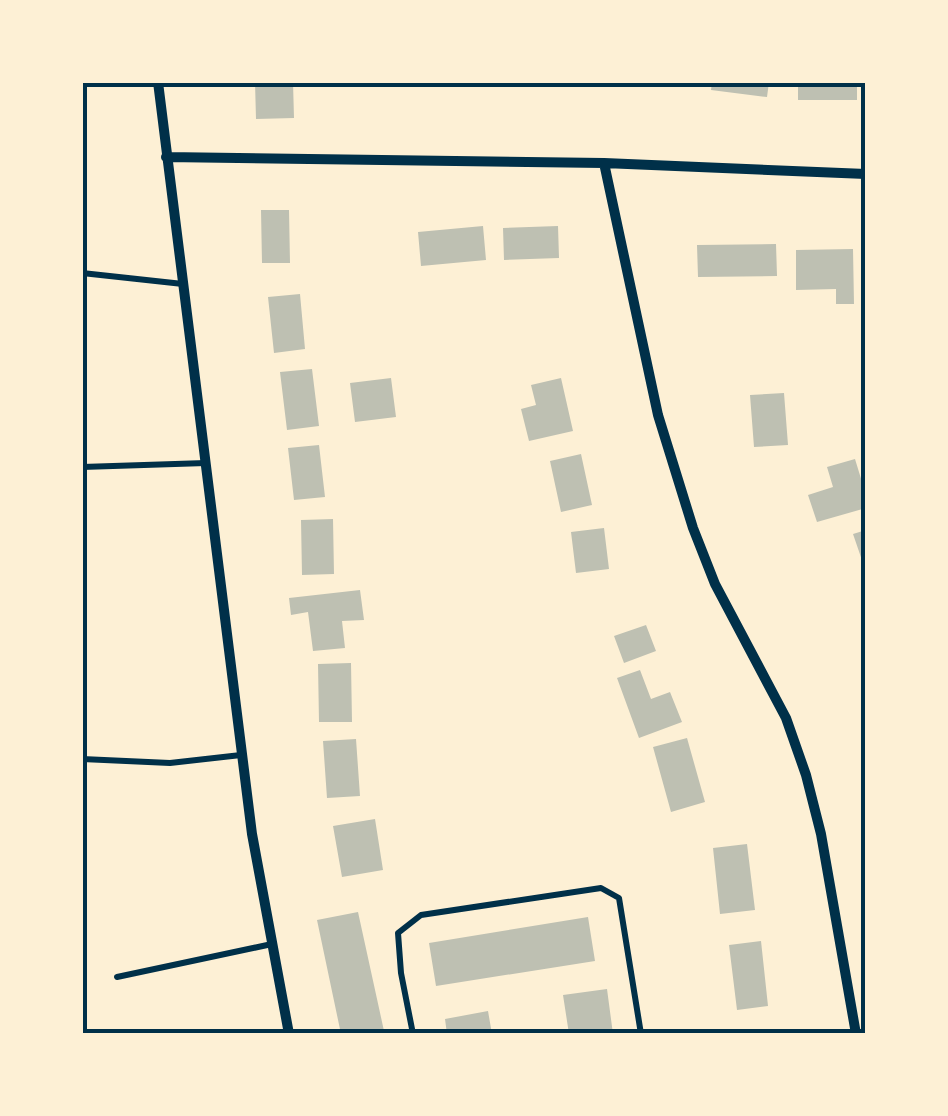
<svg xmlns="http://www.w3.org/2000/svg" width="948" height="1116" viewBox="0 0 948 1116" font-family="'Asap Condensed',sans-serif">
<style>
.building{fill:#bec0b2}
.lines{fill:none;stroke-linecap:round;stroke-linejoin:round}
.service{stroke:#003049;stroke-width:6}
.minor{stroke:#003049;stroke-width:10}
.neatline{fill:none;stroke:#003049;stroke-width:4}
</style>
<rect width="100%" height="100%" fill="#fdf0d5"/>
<path class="building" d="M 255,82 L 293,82 L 294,118 L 256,119 Z
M 712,82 L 769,82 L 767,97 L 711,90 Z
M 798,82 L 857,82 L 857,100 L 798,100 Z
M 261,210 L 289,210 L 290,263 L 262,263 Z
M 483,226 L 486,260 L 421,266 L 418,232 Z
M 558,226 L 559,258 L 504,260 L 503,228 Z
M 776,244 L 777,276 L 698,277 L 697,245 Z
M 853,249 L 854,304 L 836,304 L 836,289 L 796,290 L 796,250 Z
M 300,294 L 305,349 L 274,353 L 268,297 Z
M 312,369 L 319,426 L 287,430 L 280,372 Z
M 391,378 L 396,417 L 355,422 L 350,383 Z
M 561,378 L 573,431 L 529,441 L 521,409 L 536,405 L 531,385 Z
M 784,393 L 788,445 L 754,447 L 750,395 Z
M 319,445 L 325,497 L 294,500 L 288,448 Z
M 581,454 L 592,505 L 561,512 L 550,461 Z
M 855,459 L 866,495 L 866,508 L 817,522 L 808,495 L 833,487 L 827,467 Z
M 333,519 L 334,574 L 302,575 L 301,520 Z
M 604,528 L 609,569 L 576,573 L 571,532 Z
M 866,530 L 866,569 L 865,569 L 853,534 Z
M 360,590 L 364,620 L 342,621 L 345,648 L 313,651 L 308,612 L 291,615 L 289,598 Z
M 646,625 L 656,651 L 624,663 L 614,636 Z
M 351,663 L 352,722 L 319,722 L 318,664 Z
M 640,670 L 651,699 L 670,692 L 682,722 L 639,738 L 617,678 Z
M 687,738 L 705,802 L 671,812 L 653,747 Z
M 356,739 L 360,796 L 327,798 L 323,741 Z
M 375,819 L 383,870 L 342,877 L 333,826 Z
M 747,844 L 755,910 L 720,914 L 713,848 Z
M 358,912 L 384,1031 L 341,1034 L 317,920 Z
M 588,917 L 595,961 L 436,986 L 429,943 Z
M 761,941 L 768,1006 L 737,1010 L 729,945 Z
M 607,989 L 613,1034 L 569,1034 L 563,995 Z
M 488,1011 L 492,1034 L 447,1034 L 445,1019 Z"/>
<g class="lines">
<path class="service" d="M 82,273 L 183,284
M 82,467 L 206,463
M 82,759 L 170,763 L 241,755
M 117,977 L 272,944
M 413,1034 L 401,973 L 398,933 L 421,915 L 601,888 L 619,898 L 641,1034"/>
<path class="minor" d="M 158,82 L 252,834 L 289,1034
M 166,157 L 604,163 L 866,174
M 604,163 L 658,415 L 693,528 L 715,584 L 786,718 L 806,775 L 821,834 L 856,1034"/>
</g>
<rect width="948" height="1116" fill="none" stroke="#fdf0d5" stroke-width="170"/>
<rect x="85" y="85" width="778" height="946" class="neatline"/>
</svg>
